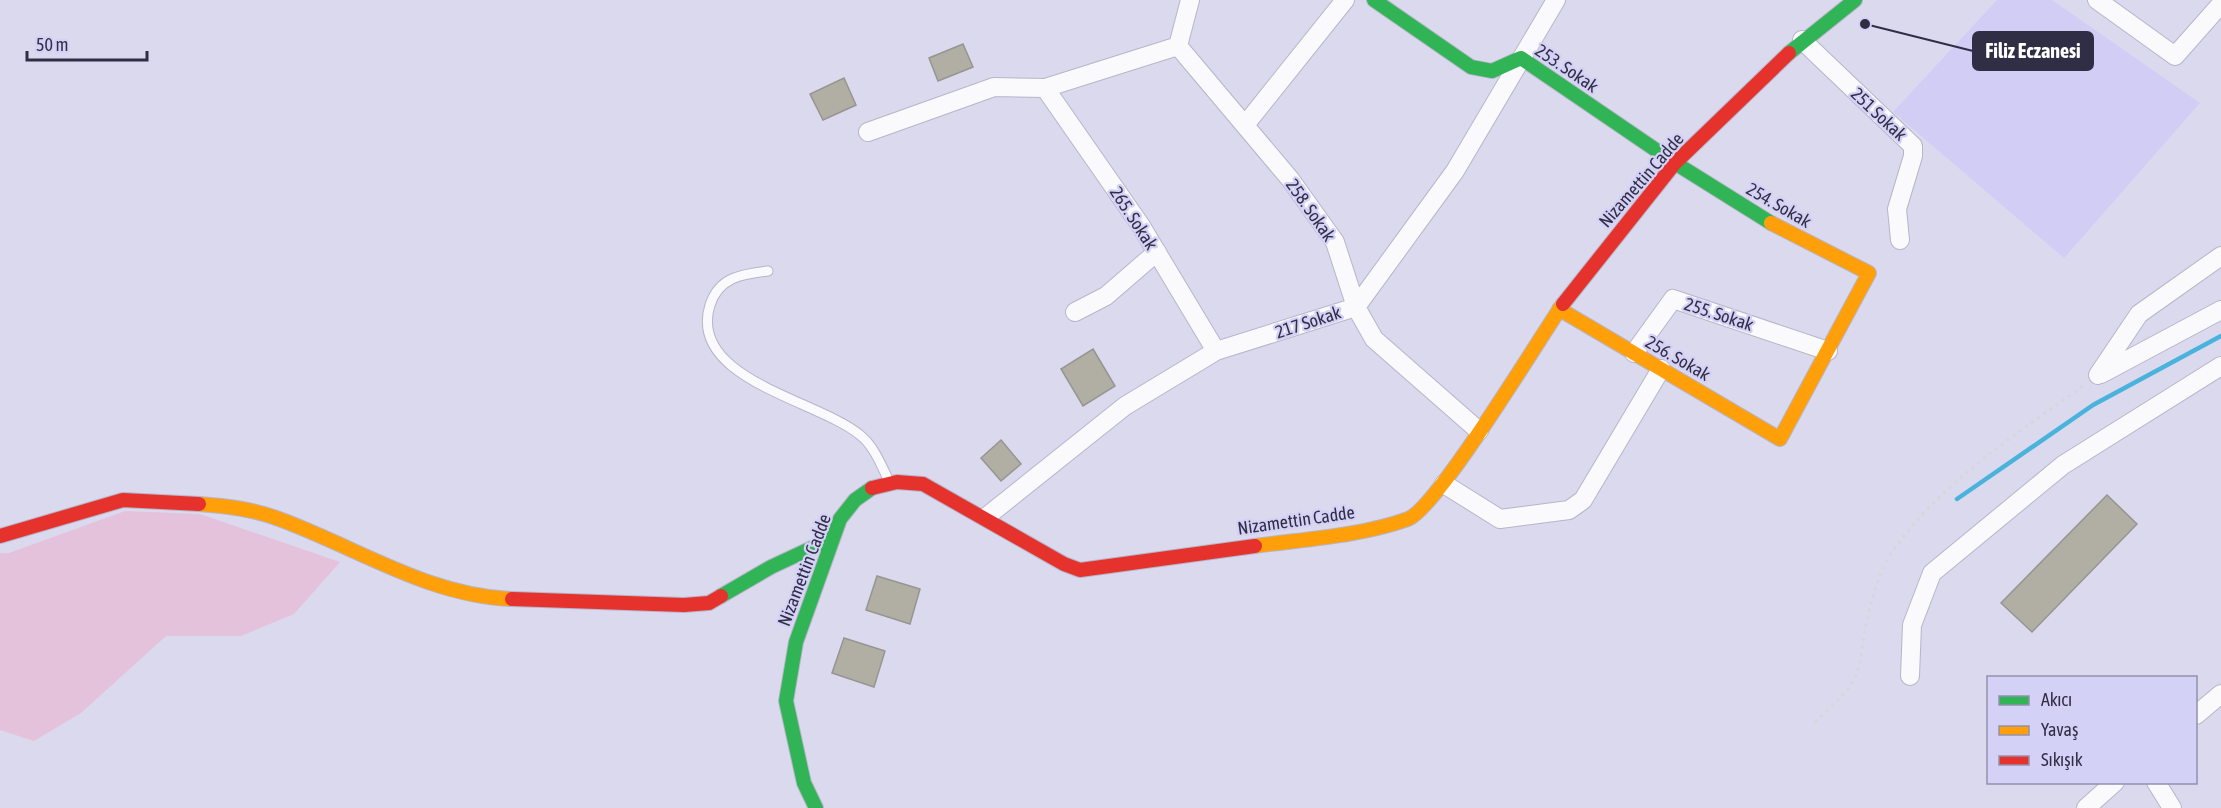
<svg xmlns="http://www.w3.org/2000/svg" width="2221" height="808" viewBox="0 0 2221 808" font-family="'Asap Condensed',sans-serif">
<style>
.built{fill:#d1cdf5}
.green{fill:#e5c2dc}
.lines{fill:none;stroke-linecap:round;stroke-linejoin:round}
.stream{stroke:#49b3dc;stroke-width:4.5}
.building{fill:#b1afa4;stroke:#969592;stroke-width:1.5}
.lane-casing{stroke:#b7b5c9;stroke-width:11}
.street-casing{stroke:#b7b5c9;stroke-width:20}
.fast-casing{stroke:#b7b5c9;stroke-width:16}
.slow-casing{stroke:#b7b5c9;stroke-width:16}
.jam-casing{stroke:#b7b5c9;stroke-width:16}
.path{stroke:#d6d6dc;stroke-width:3;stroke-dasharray:3 4.5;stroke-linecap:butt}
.lane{stroke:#faf9fc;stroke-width:9}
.street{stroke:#faf9fc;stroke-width:18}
.fast{stroke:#30b455;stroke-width:14}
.slow{stroke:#ff9f0a;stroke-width:14}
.jam{stroke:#e5322d;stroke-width:14}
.labels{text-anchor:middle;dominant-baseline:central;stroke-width:4.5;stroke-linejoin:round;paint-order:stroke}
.street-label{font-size:18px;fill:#302e45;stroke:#d4d1f6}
.leader{fill:none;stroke:#302e45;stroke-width:2}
.callout-dot{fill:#302e45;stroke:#d4d1f6;stroke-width:2}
.callout{fill:#302e45;stroke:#302e45;stroke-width:2}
.callout-label{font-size:20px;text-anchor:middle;font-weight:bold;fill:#fff}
</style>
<rect width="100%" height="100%" fill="#dbd9ee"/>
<path class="built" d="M 1997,0 L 2052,0 L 2200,103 L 2064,258 L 1893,112 Z"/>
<path class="green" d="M 125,511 L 200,514 L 340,562 L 294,614 L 241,636 L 166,636 L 81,713 L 34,741 L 0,730 L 0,553 L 9,553 Z"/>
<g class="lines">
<path class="stream" d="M 1957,499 L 2093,405 L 2221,336"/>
</g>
<path class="building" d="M 963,44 L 973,67 L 938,81 L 929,58 Z
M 844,78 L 856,105 L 823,120 L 810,94 Z
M 1093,349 L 1115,386 L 1083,406 L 1061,369 Z
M 1001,440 L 1021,464 L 1001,481 L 981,458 Z
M 2107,495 L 2137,524 L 2032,632 L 2001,603 Z
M 877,576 L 920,589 L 910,624 L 866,610 Z
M 844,638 L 885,651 L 874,687 L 832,673 Z"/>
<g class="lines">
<g class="lane-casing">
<path id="lane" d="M 768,271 C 742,274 719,277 710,305 C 687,379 818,400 860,435 C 874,446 881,465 889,481"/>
</g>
<g class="street-casing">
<path id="street" d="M 2097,0 L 2175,56 L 2221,4
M 1802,40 L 1913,146 L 1913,156 L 1897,209 L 1900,240
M 1178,46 L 1290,179 L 1335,242 L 1356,307 L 1374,339 L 1479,431
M 1178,46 L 1190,0
M 1045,88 L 1141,226 L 1216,351
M 1245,125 L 1345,0
M 868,132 L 994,87 L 1045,88 L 1178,46
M 1075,312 L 1106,296 L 1157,252
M 1634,353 L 1673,299 L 1828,351
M 2101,374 L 2221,310
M 2098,375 L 2139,314 L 2221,256
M 1444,484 L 1500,519 L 1569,510 L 1583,500 L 1661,369
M 986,517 L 1125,406 L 1216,351 L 1356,307 L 1455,171 L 1556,0
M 1910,676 L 1912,625 L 1932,573 L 2063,465 L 2221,366
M 2196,715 L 2221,694
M 2156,782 L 2172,808
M 2086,808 L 2115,782"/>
</g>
<g class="fast-casing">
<path id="fast" d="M 1374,0 L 1471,67 L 1492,71 L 1521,58 L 1675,163 L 1771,223
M 1789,53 L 1855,0
M 721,596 L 771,567 L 831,539
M 816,808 L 804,783 L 786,701 L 796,642 L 840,519 L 855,500 L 872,488"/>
</g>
<g class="slow-casing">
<path id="slow" d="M 1559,309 L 1780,439 L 1869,273 L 1771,223
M 199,504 C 226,506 253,509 279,519 C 356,547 428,596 512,599
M 1255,546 C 1305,539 1361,536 1408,519 C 1437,508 1539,339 1563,304"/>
</g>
<g class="jam-casing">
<path id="jam" d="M 1563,304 L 1675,163 L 1789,53
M 872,488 L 897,482 L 923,484 L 1064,564 L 1080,570 L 1255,546
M 0,536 L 123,500 L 199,504
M 512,599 L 684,605 L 709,603 L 721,596"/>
</g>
<path class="path" d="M 1815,722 C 1831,707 1851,691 1858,670 C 1862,657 1862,642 1865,629 C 1871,602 1878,571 1895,548 C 1940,484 2021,430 2085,385"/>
<use href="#lane" class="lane"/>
<use href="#street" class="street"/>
<use href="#fast" class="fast"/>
<use href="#slow" class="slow"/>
<use href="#jam" class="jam"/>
</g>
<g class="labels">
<g class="street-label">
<text transform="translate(1567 68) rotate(34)">253. Sokak</text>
<text transform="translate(1879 114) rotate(43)">251 Sokak</text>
<text transform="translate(1641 180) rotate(-49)">Nizamettin Cadde</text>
<text transform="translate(1779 205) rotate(30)">254. Sokak</text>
<text transform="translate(1311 210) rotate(55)">258. Sokak</text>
<text transform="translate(1134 218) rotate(57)">265. Sokak</text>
<text transform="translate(1719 314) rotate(18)">255. Sokak</text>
<text transform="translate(1308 322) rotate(-18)">217 Sokak</text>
<text transform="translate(1678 358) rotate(30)">256. Sokak</text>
<text transform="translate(1296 520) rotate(-8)">Nizamettin Cadde</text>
<text transform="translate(804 570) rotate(-69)">Nizamettin Cadde</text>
</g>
</g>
<path class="leader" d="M1865 24L1973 51"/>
<circle class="callout-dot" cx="1865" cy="24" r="6"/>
<rect class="callout" x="1973" y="32" width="120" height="38" rx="6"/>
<g class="callout-label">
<text x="2033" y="58">Filiz Eczanesi</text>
</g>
<rect x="1987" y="676" width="210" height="108" fill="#d4d1f6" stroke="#9290af" stroke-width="1.5"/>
<rect x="1999" y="696" width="30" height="9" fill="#30b455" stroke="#9290af" stroke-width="1.5"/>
<text x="2041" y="706" font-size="18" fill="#302e45">Akıcı</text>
<rect x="1999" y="726" width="30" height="9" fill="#ff9f0a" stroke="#9290af" stroke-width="1.5"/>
<text x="2041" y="736" font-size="18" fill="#302e45">Yavaş</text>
<rect x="1999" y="756" width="30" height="9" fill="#e5322d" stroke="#9290af" stroke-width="1.5"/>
<text x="2041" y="766" font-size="18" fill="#302e45">Sıkışık</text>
<path d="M27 51v9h120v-9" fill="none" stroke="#302e45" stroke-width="3"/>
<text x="36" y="51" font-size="18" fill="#302e45" stroke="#d4d1f6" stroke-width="4.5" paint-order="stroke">50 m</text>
</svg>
